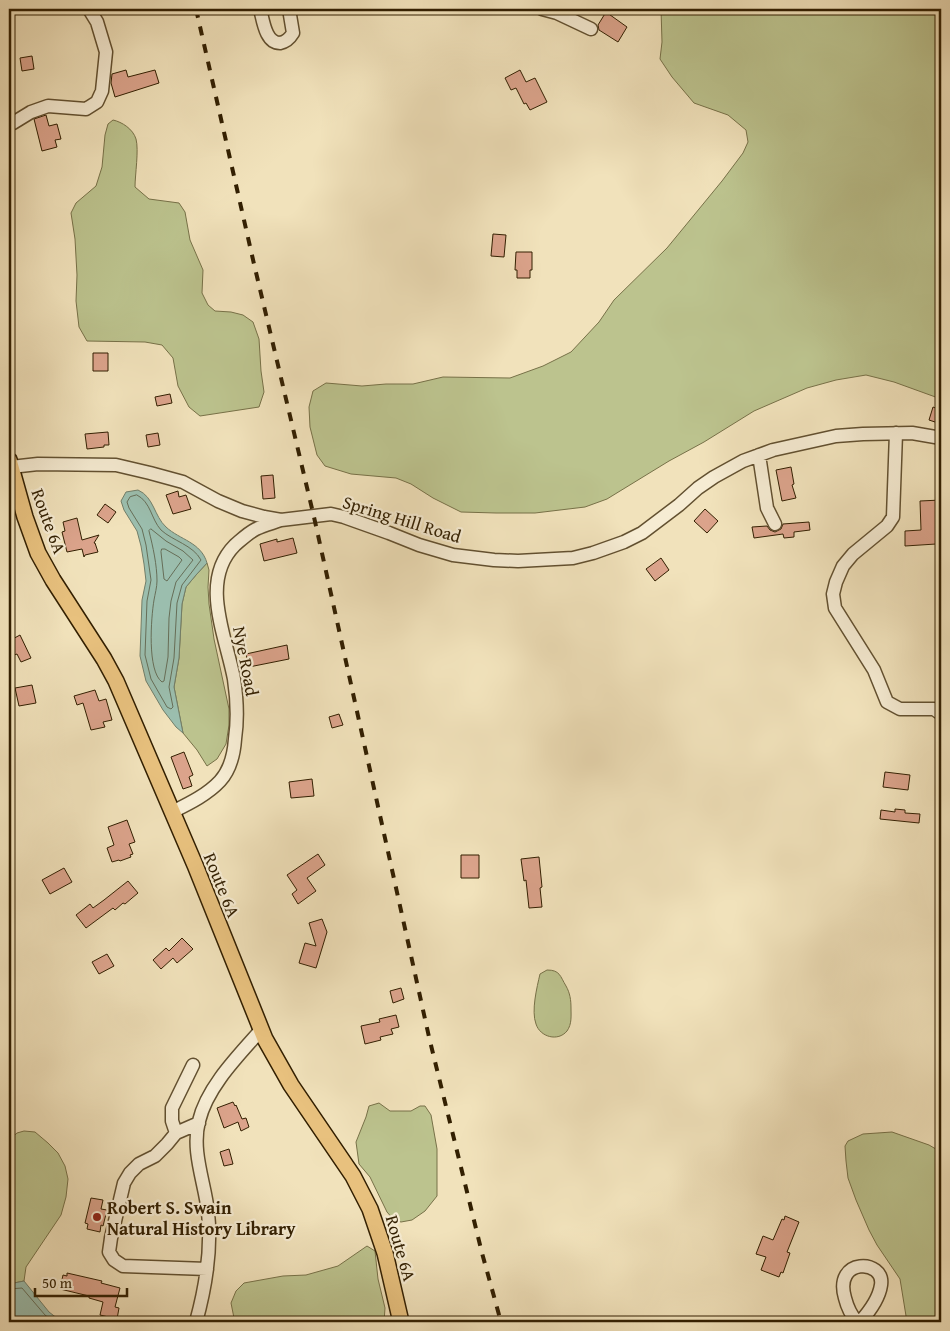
<svg xmlns="http://www.w3.org/2000/svg" width="950" height="1331" viewBox="0 0 950 1331" font-family="'Gentium Book Plus',serif">
<style>
.green{fill:#bcc38e;stroke:#777148}
.water{fill:#9bbeae;stroke:#717e69}
.lines{fill:none;stroke-linecap:round;stroke-linejoin:round}
.shore{stroke:#666e58;stroke-width:1}
.building{fill:#dba38b;stroke:#321f01}
.minor-casing{stroke:#625030;stroke-width:15}
.major-casing{stroke:#321f01;stroke-width:18}
.minor{stroke:#f6ecd3;stroke-width:12}
.major{stroke:#e8c17e;stroke-width:15}
.rail{stroke:#321f01;stroke-width:4;stroke-dasharray:9 9;stroke-linecap:butt}
.poi-dot{fill:#8f2418;stroke:#f6ecd3;stroke-width:2}
.labels{text-anchor:middle;dominant-baseline:central;stroke-width:4.5;stroke-linejoin:round;paint-order:stroke}
.street-label{font-size:18px;fill:#321f01;stroke:#f6ecd3}
.poi-label{font-size:18px;font-weight:bold;fill:#321f01;stroke:#f6ecd3;text-anchor:start}
</style>
<rect width="100%" height="100%" fill="#f1e2bb"/>
<filter id="stains"><feTurbulence type="fractalNoise" baseFrequency=".004" numOctaves="4"/><feColorMatrix values="0 0 0 0 .2 0 0 0 0 .09 0 0 0 0 .02 0 0 0 .5 -.17"/></filter>
<radialGradient id="worn" r=".72"><stop offset=".6" stop-color="#630" stop-opacity="0"/><stop offset="1" stop-color="#630" stop-opacity=".3"/></radialGradient>
<path class="green" d="M 661,9 L 941,9 L 941,399 L 894,382 L 866,375 L 836,380 L 807,388 L 754,411 L 704,442 L 669,461 L 607,499 L 585,507 L 535,513 L 496,513 L 461,512 L 433,498 L 411,484 L 396,478 L 351,474 L 325,466 L 317,455 L 310,427 L 309,407 L 313,391 L 326,383 L 362,386 L 386,384 L 413,384 L 443,377 L 510,378 L 543,366 L 571,352 L 599,322 L 614,300 L 667,248 L 722,181 L 743,153 L 748,142 L 746,130 L 728,115 L 694,103 L 672,77 L 660,59 L 662,42 Z
M 113,120 C 122,122 133,129 136,139 C 139,150 135,175 135,187 L 149,199 L 179,203 L 185,212 L 190,240 L 203,270 L 202,293 L 208,305 L 215,311 L 231,312 L 243,315 L 253,322 L 259,339 L 261,371 L 264,392 L 259,407 L 200,416 L 189,407 L 178,386 L 173,358 L 162,345 L 145,342 L 87,341 L 79,327 L 76,301 L 77,275 L 75,239 L 71,213 L 76,203 L 96,186 L 102,167 L 105,135 L 108,124 Z
M 207,563 L 209,570 L 208,587 L 209,604 L 214,639 L 229,709 L 229,725 L 226,744 L 217,759 L 207,766 L 197,750 L 183,733 L 174,687 L 179,658 L 182,604 L 186,587 L 196,575 Z
M 547,970 C 560,970 560,976 566,986 C 570,993 571,1000 571,1008 C 571,1016 572,1024 567,1031 C 558,1042 540,1037 536,1024 C 531,1011 537,987 540,974 Z
M 379,1103 L 390,1111 L 411,1111 L 420,1106 L 425,1106 L 431,1115 L 437,1149 L 437,1196 L 425,1211 L 412,1220 L 401,1222 L 394,1220 L 387,1212 L 370,1177 L 359,1164 L 356,1142 L 366,1117 L 369,1106 Z
M 24,1131 L 35,1132 L 48,1143 L 58,1153 L 65,1166 L 68,1179 L 66,1197 L 61,1215 L 26,1267 L 24,1281 L 9,1284 L 9,1140 L 17,1133 Z
M 892,1132 L 929,1145 L 941,1152 L 941,1322 L 907,1322 L 900,1279 L 877,1245 L 869,1230 L 856,1200 L 848,1178 L 846,1161 L 845,1146 L 848,1141 L 863,1134 Z
M 367,1246 L 375,1251 L 378,1279 L 385,1308 L 384,1322 L 241,1322 L 234,1318 L 231,1303 L 236,1291 L 244,1283 L 283,1276 L 306,1275 L 338,1266 Z"/>
<path class="water" d="M 138,490 C 154,497 154,516 166,527 C 180,540 201,542 207,563 L 196,575 L 186,587 L 182,604 L 179,658 L 174,687 L 183,733 L 176,727 L 163,710 L 146,681 L 140,656 L 142,600 L 146,581 L 144,564 L 141,546 L 137,531 L 124,510 L 121,501 L 126,492 Z
M 24,1281 L 49,1312 L 62,1322 L 9,1322 L 9,1284 Z"/>
<g class="lines">
<path class="shore" d="M 137,495 C 151,502 151,519 161,530 C 173,541 193,545 201,560 L 182,585 L 177,603 L 174,658 L 169,687 L 173,707 L 171,709 L 167,707 L 151,679 L 145,655 L 147,601 L 151,580 L 146,545 L 142,529 L 129,508 L 127,502 L 130,497 Z
M 151,529 L 166,541 L 183,551 L 193,560 L 176,582 L 171,601 L 169,618 L 168,657 L 164,681 L 162,682 C 147,671 151,618 154,600 C 155,594 157,587 157,581 C 157,565 153,547 149,531 Z
M 162,549 L 165,549 L 179,557 L 182,560 L 167,581 L 164,579 L 161,552 Z
M 9,1289 L 22,1288 L 45,1315 L 54,1322"/>
</g>
<path class="building" d="M 606,12 L 627,27 L 618,42 L 599,30 L 598,25 Z
M 32,56 L 34,69 L 22,71 L 20,58 Z
M 126,70 L 128,77 L 155,70 L 159,83 L 115,97 L 111,83 L 112,74 Z
M 520,70 L 526,82 L 535,78 L 547,102 L 530,110 L 526,103 L 524,104 L 516,88 L 511,90 L 505,78 Z
M 46,115 L 49,126 L 57,124 L 61,139 L 55,140 L 57,147 L 42,151 L 34,119 Z
M 493,234 L 506,235 L 504,257 L 491,256 Z
M 516,252 L 532,252 L 532,270 L 530,270 L 530,278 L 517,278 L 517,270 L 515,270 Z
M 93,353 L 108,353 L 108,371 L 93,371 Z
M 170,394 L 172,403 L 157,406 L 155,397 Z
M 933,407 L 941,410 L 941,424 L 929,420 Z
M 108,432 L 109,445 L 104,445 L 104,447 L 87,449 L 85,434 Z
M 158,433 L 160,445 L 148,447 L 146,435 Z
M 791,467 L 794,484 L 792,485 L 796,498 L 782,501 L 776,470 Z
M 273,475 L 275,498 L 263,499 L 261,476 Z
M 178,491 L 179,497 L 186,495 L 191,509 L 173,514 L 166,495 Z
M 941,500 L 941,522 L 936,522 L 936,544 L 905,546 L 905,531 L 921,530 L 920,501 Z
M 105,504 L 116,512 L 108,523 L 97,515 Z
M 705,509 L 718,521 L 707,533 L 694,521 Z
M 77,518 L 82,540 L 99,535 L 94,543 L 95,543 L 98,552 L 85,555 L 84,557 L 82,549 L 67,552 L 62,532 L 65,531 L 63,522 Z
M 809,522 L 810,530 L 794,532 L 794,537 L 784,538 L 783,534 L 754,538 L 752,527 L 767,526 L 770,530 L 775,532 L 781,529 L 783,524 Z
M 293,538 L 297,553 L 264,561 L 260,544 L 277,539 L 277,542 Z
M 661,558 L 669,570 L 655,581 L 646,569 Z
M 20,635 L 31,658 L 21,662 L 17,654 L 9,657 L 9,641 Z
M 287,645 L 289,659 L 249,667 L 246,654 Z
M 32,685 L 36,703 L 19,706 L 15,688 Z
M 95,690 L 99,701 L 106,699 L 112,720 L 103,722 L 105,727 L 91,730 L 83,703 L 77,705 L 74,696 Z
M 339,714 L 343,725 L 332,728 L 329,717 Z
M 184,752 L 193,775 L 189,777 L 192,786 L 183,789 L 171,757 Z
M 885,772 L 910,775 L 908,790 L 883,787 Z
M 312,779 L 314,796 L 291,798 L 289,782 Z
M 895,809 L 905,810 L 905,813 L 920,814 L 919,823 L 880,819 L 881,810 L 895,812 Z
M 127,820 L 135,842 L 129,844 L 133,854 L 130,855 L 131,857 L 120,861 L 119,860 L 112,862 L 107,848 L 114,845 L 108,827 Z
M 318,854 L 325,865 L 307,878 L 316,891 L 298,904 L 292,894 L 297,890 L 287,875 Z
M 461,855 L 479,855 L 479,878 L 461,878 Z
M 539,857 L 542,887 L 540,888 L 542,907 L 529,908 L 526,880 L 524,881 L 521,859 Z
M 64,868 L 72,882 L 50,894 L 42,880 Z
M 128,881 L 138,893 L 125,904 L 123,903 L 115,910 L 113,908 L 86,928 L 76,915 L 90,904 L 93,908 L 104,900 Z
M 322,919 L 327,932 L 316,968 L 299,963 L 305,943 L 316,946 L 309,923 Z
M 182,938 L 193,949 L 177,963 L 173,958 L 161,969 L 153,960 L 166,948 L 169,951 Z
M 107,954 L 114,966 L 99,974 L 92,962 Z
M 401,988 L 404,999 L 393,1003 L 390,991 Z
M 396,1015 L 399,1027 L 391,1029 L 393,1034 L 380,1037 L 381,1040 L 365,1044 L 361,1026 L 380,1022 L 379,1019 Z
M 233,1102 L 235,1106 L 236,1105 L 242,1119 L 246,1118 L 249,1127 L 241,1131 L 238,1122 L 224,1128 L 217,1108 Z
M 229,1149 L 233,1164 L 224,1166 L 220,1152 Z
M 91,1198 L 103,1200 L 101,1209 L 107,1210 L 103,1226 L 101,1225 L 100,1232 L 87,1229 L 88,1224 L 85,1223 Z
M 785,1216 L 799,1222 L 787,1252 L 790,1253 L 783,1273 L 781,1272 L 779,1277 L 761,1270 L 766,1257 L 756,1254 L 763,1236 L 773,1240 L 782,1219 L 784,1220 Z
M 67,1273 L 102,1281 L 101,1283 L 120,1288 L 115,1307 L 119,1308 L 117,1319 L 100,1315 L 103,1302 L 89,1298 L 89,1296 L 60,1289 L 63,1275 L 67,1276 Z"/>
<g class="lines">
<g class="minor-casing">
<path id="minor" d="M 260,9 C 263,19 265,43 280,43 C 286,42 290,38 293,33 L 289,9
M 542,9 L 557,13 L 591,29
M 9,124 L 13,123 L 31,112 L 48,106 L 86,109 L 97,102 L 102,91 L 106,52 L 97,22 L 89,9
M 896,433 L 893,517 L 887,526 L 853,554 L 843,566 L 836,582 L 833,594 L 835,608 L 874,670 L 887,702 L 900,709 L 934,709 L 941,714
M 759,455 L 767,508 L 775,524
M 11,467 L 38,464 L 116,465 L 150,473 L 183,482 L 218,501 L 242,511 L 264,517 L 281,520 L 331,514 L 344,517 L 389,533 L 419,545 L 453,555 L 494,560 L 518,561 L 573,558 L 593,553 L 624,542 L 642,533 L 679,505 L 698,488 L 714,477 L 743,461 L 773,450 L 836,436 L 863,434 L 912,433 L 941,438
M 172,812 C 188,804 207,795 220,781 C 230,770 234,754 235,739 C 238,719 237,699 234,679 C 226,636 199,581 235,545 C 242,539 248,533 256,529 C 264,525 273,523 281,520
M 199,1123 L 176,1133 L 167,1144 L 155,1156 L 139,1164 L 130,1173 L 124,1183 L 111,1238 L 109,1252 L 114,1260 L 123,1266 L 207,1269
M 176,1133 L 172,1121 L 172,1108 L 193,1065
M 196,1322 C 206,1286 212,1250 208,1212 C 205,1183 191,1151 199,1121 C 207,1087 238,1056 261,1030
M 857,1322 C 851,1315 847,1306 845,1298 C 833,1257 885,1259 881,1285 C 879,1299 869,1312 860,1322"/>
</g>
<g class="major-casing">
<path id="major" d="M 9,460 L 25,517 L 38,553 L 53,580 L 104,659 L 116,681 L 195,865 L 265,1039 L 291,1085 L 353,1176 L 370,1209 L 385,1253 L 401,1322"/>
</g>
<use href="#minor" class="minor"/>
<use href="#major" class="major"/>
<path class="rail" d="M 196,9 L 254,264 L 314,517 L 429,1037 L 482,1253 L 501,1322"/>
</g>
<circle class="poi-dot" cx="97" cy="1217" r="5"/>
<g class="labels">
<g class="street-label">
<text transform="translate(402 519) rotate(17)">Spring Hill Road</text>
<text transform="translate(49 521) rotate(70)">Route 6A</text>
<text transform="translate(246 661) rotate(79)">Nye Road</text>
<text transform="translate(222 885) rotate(68)">Route 6A</text>
<text transform="translate(401 1248) rotate(74)">Route 6A</text>
</g>
<g class="poi-label">
<text x="107" y="1207">Robert S. Swain<tspan x="107" dy="21">Natural History Library</tspan></text>
</g>
</g>
<rect width="950" height="1331" fill="none" stroke="#f1e2bb" stroke-width="30"/>
<rect x="10" y="10" width="930" height="1311" fill="none" stroke="#321f01" stroke-width="2.5"/>
<rect x="15" y="15" width="920" height="1301" fill="none" stroke="#321f01"/>
<path d="M35 1288v8h92v-8" fill="none" stroke="#321f01" stroke-width="2.5"/>
<text x="42" y="1288" font-size="15" fill="#321f01" stroke="#f6ecd3" stroke-width="4" paint-order="stroke">50 m</text>
<rect width="100%" height="100%" filter="url(#stains)"/>
<rect width="100%" height="100%" fill="url(#worn)"/>
</svg>
